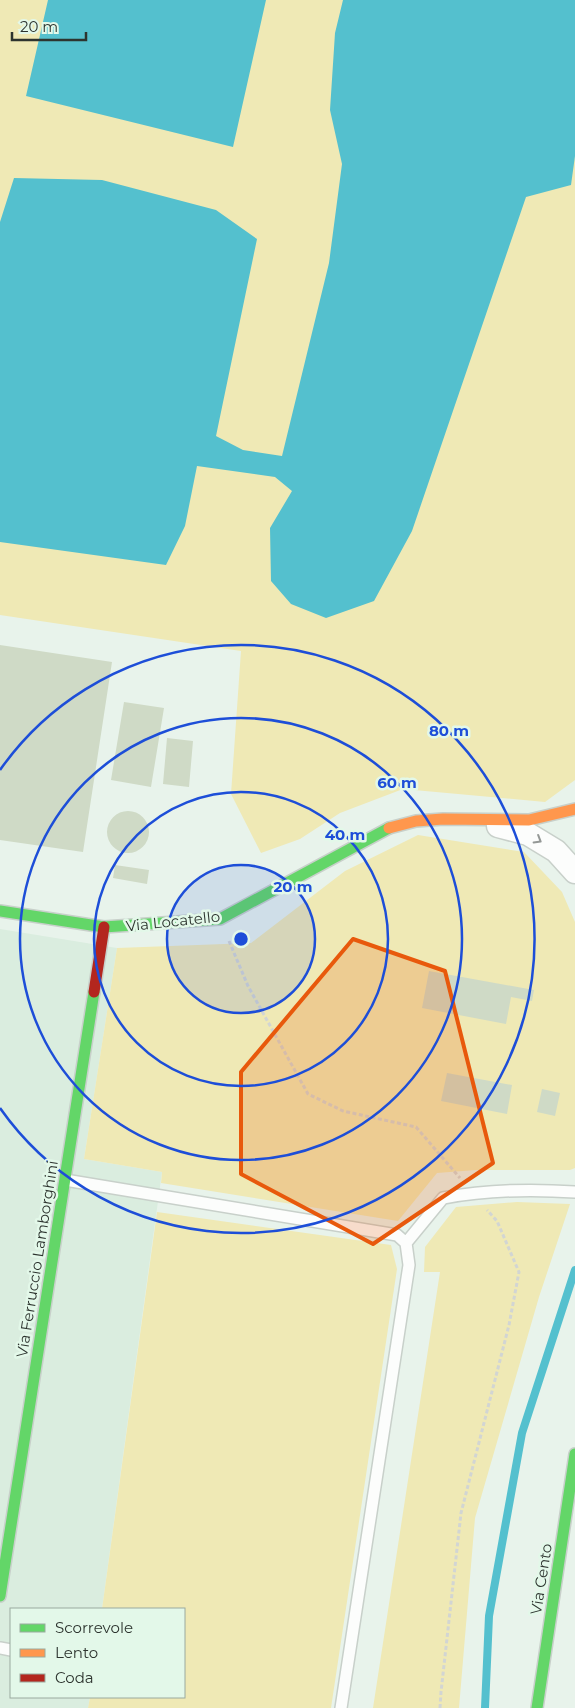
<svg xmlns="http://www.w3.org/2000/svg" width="575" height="1708" viewBox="0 0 575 1708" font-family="Montserrat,sans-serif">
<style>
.built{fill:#daeddf}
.green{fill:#efe9b5}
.water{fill:#54c0ce}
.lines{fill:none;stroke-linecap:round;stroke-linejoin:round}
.stream{stroke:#54c0ce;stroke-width:8}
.building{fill:#cfdac6}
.lane-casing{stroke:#c8d0ca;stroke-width:14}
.street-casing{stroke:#c8d0ca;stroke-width:25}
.fast-casing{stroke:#c8d0ca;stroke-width:14}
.slow-casing{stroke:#c8d0ca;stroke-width:14}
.jam-casing{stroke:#c8d0ca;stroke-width:14}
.path{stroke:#d2d5d3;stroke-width:3;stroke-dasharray:4 2.5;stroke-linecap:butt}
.lane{stroke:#fcfdfc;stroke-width:11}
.street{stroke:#fcfdfc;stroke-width:22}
.fast{stroke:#63d668;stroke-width:11}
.slow{stroke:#ff974d;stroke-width:11}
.jam{stroke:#b3261e;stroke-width:11}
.oneway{stroke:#949896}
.marked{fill:#e8590c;fill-opacity:0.2;stroke:#e8590c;stroke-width:4;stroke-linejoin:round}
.ring{fill:none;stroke:#1d4ed8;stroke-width:2.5}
.labels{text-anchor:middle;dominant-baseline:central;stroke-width:5;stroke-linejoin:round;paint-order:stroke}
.street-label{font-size:15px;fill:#2d342f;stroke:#e3f8e9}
.centre{fill:#1d4ed8;stroke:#e3f8e9;stroke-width:2.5}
.ring-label{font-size:15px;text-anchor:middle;font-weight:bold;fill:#1d4ed8;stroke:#e3f8e9;stroke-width:5;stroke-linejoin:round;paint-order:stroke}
</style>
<rect width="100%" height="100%" fill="#e8f3eb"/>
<path class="built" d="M 0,929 L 117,948 L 84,1159 L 162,1172 L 102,1609 L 11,1609 L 11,1697 L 90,1697 L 88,1708 L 0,1708 Z"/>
<path class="green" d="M 0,0 L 575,0 L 575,780 L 545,802 L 403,789 L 340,813 L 300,839 L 261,853 L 231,794 L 241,651 L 0,615 Z
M 418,835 L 524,852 L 562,892 L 575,922 L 575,1168 L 570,1170 L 476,1170 L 437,1173 L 398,1221 L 161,1183 L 162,1172 L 84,1159 L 117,948 L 251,943 L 345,871 Z
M 517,1202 L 570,1204 L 539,1297 L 475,1518 L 459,1708 L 373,1708 L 440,1272 L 424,1272 L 425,1247 L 456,1207 Z
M 157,1212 L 391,1245 L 397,1269 L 331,1708 L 88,1708 L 90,1697 L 184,1697 L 184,1609 L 102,1609 Z"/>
<path class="water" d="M 48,0 L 266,0 L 233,147 L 26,96 Z
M 343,0 L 575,0 L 575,156 L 571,185 L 526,197 L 412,531 L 374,601 L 326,618 L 291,604 L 271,581 L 270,528 L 292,491 L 275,477 L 197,466 L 185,526 L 166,565 L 0,542 L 0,222 L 14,178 L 102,180 L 216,210 L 257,239 L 216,436 L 243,450 L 282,456 L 329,263 L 342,164 L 330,110 L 335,33 Z"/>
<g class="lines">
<path class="stream" d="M 485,1708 L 489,1616 L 522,1433 L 575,1270"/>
</g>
<path class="building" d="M 0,645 L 112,662 L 83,852 L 0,840 Z
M 124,702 L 164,708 L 151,787 L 111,780 Z
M 167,738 L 193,741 L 189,787 L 163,784 Z
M107 832a21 21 0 1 1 42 0a21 21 0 1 1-42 0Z
M 115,865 L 149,870 L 147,884 L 113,878 Z
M 429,971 L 534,990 L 532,1001 L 511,997 L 506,1024 L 422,1008 Z
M 447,1073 L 512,1085 L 507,1114 L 441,1101 Z
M 542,1089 L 560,1093 L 555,1116 L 537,1112 Z"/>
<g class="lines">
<g class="lane-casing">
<path id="lane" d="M 65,1180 L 397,1235 L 406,1243 L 409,1265 L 341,1708
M 406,1243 L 443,1198 C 486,1190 532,1189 575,1192
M 0,1648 L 11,1650"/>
</g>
<g class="street-casing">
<path id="street" d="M 498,826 L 528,834 L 556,851 L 575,872"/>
</g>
<g class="fast-casing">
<path id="fast" d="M 0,911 L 104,927 L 220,919 L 389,828
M 0,1596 L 94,992
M 537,1708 L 575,1454"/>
</g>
<g class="slow-casing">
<path id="slow" d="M 389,828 L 416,821 L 443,819 L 529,820 L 575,809"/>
</g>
<g class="jam-casing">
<path id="jam" d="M 94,992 L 104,927"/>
</g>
<path class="path" d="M 229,941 L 248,986 L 308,1094 L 343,1111 L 416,1127 L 460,1178
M 440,1708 L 441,1692 L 461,1513 L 509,1325 L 519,1272 L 497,1221 L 487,1210"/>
<use href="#lane" class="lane"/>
<use href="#street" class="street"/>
<use href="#fast" class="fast"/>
<use href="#slow" class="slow"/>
<use href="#jam" class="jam"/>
</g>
<defs><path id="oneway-chevron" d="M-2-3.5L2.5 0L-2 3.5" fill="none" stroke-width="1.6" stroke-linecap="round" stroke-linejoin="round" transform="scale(1.25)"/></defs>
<use class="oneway" href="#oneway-chevron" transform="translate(538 840) rotate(31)"/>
<path class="marked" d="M 353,939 L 445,971 L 493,1163 L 373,1244 L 241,1174 L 241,1072 Z"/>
<circle cx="241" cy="939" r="74" fill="#1d4ed8" fill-opacity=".12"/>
<g class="ring">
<circle cx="241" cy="939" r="74"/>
<circle cx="241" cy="939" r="147"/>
<circle cx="241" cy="939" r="221"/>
<path d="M0 770A294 294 0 1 1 0 1108"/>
</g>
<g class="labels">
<g class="street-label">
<text transform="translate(173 921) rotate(-6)">Via Locatello</text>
<text transform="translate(37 1259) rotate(-81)">Via Ferruccio Lamborghini</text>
<text transform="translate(541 1579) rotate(-81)">Via Cento</text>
</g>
</g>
<circle cx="241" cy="939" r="8" class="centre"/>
<g class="ring-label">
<text x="449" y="736">80 m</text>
<text x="397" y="788">60 m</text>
<text x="345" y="840">40 m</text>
<text x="293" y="892">20 m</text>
</g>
<rect x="10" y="1608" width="175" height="90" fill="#e3f8e9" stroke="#9aaa9f"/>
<rect x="20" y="1624" width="25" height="8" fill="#63d668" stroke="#9aaa9f"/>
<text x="55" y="1633" font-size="15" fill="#2d342f">Scorrevole</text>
<rect x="20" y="1649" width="25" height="8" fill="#ff974d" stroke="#9aaa9f"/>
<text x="55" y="1658" font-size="15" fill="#2d342f">Lento</text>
<rect x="20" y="1674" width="25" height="8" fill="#b3261e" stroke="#9aaa9f"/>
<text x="55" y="1683" font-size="15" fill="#2d342f">Coda</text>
<path d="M12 32v8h74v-8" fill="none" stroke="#2d342f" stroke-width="2.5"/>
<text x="20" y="32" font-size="15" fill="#2d342f" stroke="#e3f8e9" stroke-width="4" paint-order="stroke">20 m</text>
</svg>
